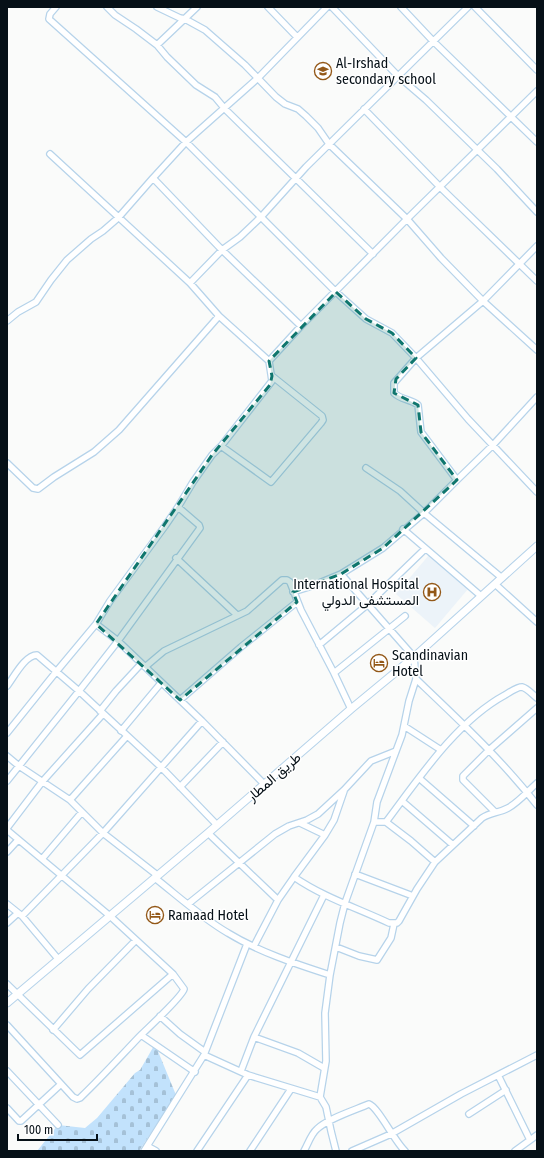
<svg xmlns="http://www.w3.org/2000/svg" width="544" height="1158" viewBox="0 0 544 1158" font-family="'Fira Sans Condensed',Vazirmatn,sans-serif">
<style>
.built{fill:#ecf3f9}
.cemetery{fill:url(#cemetery-stones)}
.lines{fill:none;stroke-linecap:round;stroke-linejoin:round}
.minor-casing{stroke:#b6d3ea;stroke-width:8}
.major-casing{stroke:#b6d3ea;stroke-width:9}
.minor{stroke:#fff;stroke-width:5.5}
.major{stroke:#fff;stroke-width:7}
.marked{fill:#0f766e;fill-opacity:0.2;stroke:#0f766e;stroke-width:3;stroke-dasharray:8 5;stroke-linejoin:round}
.labels{text-anchor:middle;dominant-baseline:central;stroke-width:3;stroke-linejoin:round;paint-order:stroke}
.poi-label{font-size:14px;fill:#061017;stroke:#fff;text-anchor:start}
.street-label{font-size:14px;fill:#061017;stroke:#fff}
</style>
<defs>
<pattern id="cemetery-stones" width="16" height="16" patternUnits="userSpaceOnUse"><rect width="16" height="16" fill="#c2e2fc"/><path d="M2 7V4a2 2 0 0 1 4 0v3zM10 15v-3a2 2 0 0 1 4 0v3z" fill="#a5c1d7"/></pattern>
</defs>
<rect width="100%" height="100%" fill="#fafbfa"/>
<path class="built" d="M 429,555 L 468,589 L 435,628 L 396,594 Z"/>
<path class="cemetery" d="M 155,1044 L 176,1095 L 139,1151 L 37,1151 L 58,1125 L 85,1128 L 97,1118 L 135,1073 L 140,1070 Z"/>
<g class="lines">
<g class="minor-casing">
<path id="minor" d="M 56,7 L 50,14 L 49,19 L 186,142 L 336,292 L 366,319 L 392,333 L 416,358 L 468,419 L 537,492
M 107,7 L 115,15 L 136,29 L 157,45 L 167,57 L 196,85 L 215,97 L 225,109 L 373,254
M 157,7 L 180,18 L 185,19 L 205,30 L 245,65 L 276,97 L 285,104 L 298,109 L 306,116 L 318,128 L 329,144 L 407,219 L 441,258 L 483,301 L 537,350
M 268,7 L 297,37
M 332,7 L 398,76 L 426,100 L 497,169 L 537,212
M 401,7 L 433,41 L 537,142
M 475,7 L 537,70
M 157,45 L 197,7
M 364,109 L 440,187 L 537,281
M 153,178 L 222,250 L 301,326
M 190,283 L 222,250 L 240,237 L 261,217 L 306,167 L 468,7
M 7,321 L 18,312 L 36,302 L 51,280 L 67,260 L 91,239 L 103,231 L 118,218 L 153,178 L 186,142 L 258,78 L 327,7
M 269,361 L 301,326 L 407,219 L 537,91
M 221,446 L 271,482 L 321,423 L 323,420 L 322,416 L 272,376
M 7,463 L 33,488 L 38,489 L 54,477 L 94,452 L 119,430 L 219,316
M 366,468 L 400,491 L 424,513 L 502,578
M 457,480 L 421,432 L 418,405 C 411,399 401,400 394,393 L 394,383 L 416,358 L 483,301 L 537,246
M 403,529 L 481,596
M 176,558 L 237,615
M 495,584 L 537,622
M 293,592 L 312,586 L 341,574 L 383,548 L 424,513 L 457,480 L 493,445 L 537,397
M 96,624 L 118,641 L 202,721 L 265,785
M 319,645 L 367,605 L 425,549
M 145,667 L 164,651 L 247,611 L 282,580 L 287,580 L 290,582 L 301,610 L 334,673 L 351,709
M 334,673 L 405,616
M 416,679 C 458,719 501,759 537,805
M 7,686 C 14,677 25,655 37,655 L 79,691 L 161,767 L 217,825
M 180,700 L 241,647 L 297,602
M 100,711 L 116,691 L 141,664
M 404,726 L 441,750
M 121,731 L 161,683
M 7,733 L 56,672 L 96,624 L 110,601 L 165,526 L 178,507 L 193,482 L 212,455 L 222,445 L 272,381 L 269,361 L 219,316 L 190,283 L 50,154
M 7,756 L 19,766 L 70,800 L 103,833 L 157,875
M 419,778 L 474,826
M 7,781 L 79,691 L 118,641 L 200,528 L 199,525 L 178,507
M 180,787 L 223,742
M 70,800 L 127,736
M 402,801 L 453,845
M 495,812 L 463,780 L 463,776 L 489,750 L 537,708
M 374,822 L 386,822 L 411,841 L 435,862
M 386,822 C 419,778 457,721 505,695 C 510,692 517,687 522,687 C 527,688 533,695 537,698
M 300,823 L 325,835
M 7,828 L 42,782 L 103,714
M 7,830 L 110,916 L 173,974 L 184,989 C 182,997 149,1027 140,1036 C 120,1057 101,1078 80,1098 L 77,1099 L 73,1097 L 7,1025
M 208,833 L 278,900
M 7,852 L 18,840
M 42,859 L 82,812
M 355,874 L 413,896
M 294,877 L 325,835 L 334,820 L 344,791
M 155,878 C 179,897 202,918 228,933 C 259,952 296,964 330,975
M 7,904 L 22,916 L 59,960
M 188,904 L 275,834 L 289,826 L 307,820 L 318,814 L 344,790 L 371,761 L 396,751
M 22,916 L 103,833 L 202,721
M 7,923 L 18,913
M 254,946 L 278,900 L 294,877 C 323,897 357,908 389,923 L 397,923 L 399,921 L 417,889 L 435,862 L 482,818 C 491,812 499,813 508,808 C 519,802 528,791 537,783
M 336,947 L 359,956 L 377,960 L 391,938 L 394,924
M 7,984 L 80,1055 L 173,974
M 160,1016 L 180,1034 L 205,1052
M 53,1030 L 88,989 L 136,940
M 141,1035 L 195,1072
M 254,1037 L 298,1053 L 324,1068
M 204,1055 L 248,1075 L 320,1097
M 7,1071 L 58,1125
M 241,1071 L 254,1037 L 324,895
M 498,1075 L 530,1140
M 7,1108 L 19,1121 L 21,1121 L 60,1085
M 469,1114 L 506,1090
M 147,1146 L 156,1151
M 144,1151 L 204,1055 L 247,944
M 197,1151 L 248,1075
M 250,1151 L 291,1089
M 304,1151 C 308,1144 311,1134 317,1129 C 327,1119 355,1110 369,1104 C 378,1107 395,1142 405,1151
M 336,1151 L 331,1131 L 326,1107 L 320,1097 L 326,1061 L 325,1013 L 330,975 L 340,923 L 345,903 L 374,822 L 377,802 L 402,735 L 409,701 L 416,679 L 414,657 L 341,574
M 352,1151 L 391,1134 L 461,1094 L 537,1055
M 515,1151 L 537,1135"/>
</g>
<g class="major-casing">
<path id="major" d="M 7,1003 L 208,833 L 351,709 L 414,657 L 537,546"/>
</g>
<use href="#minor" class="minor"/>
<use href="#major" class="major"/>
</g>
<path class="marked" d="M 336,292 L 366,319 L 392,333 L 416,358 L 396,379 L 394,393 L 418,405 L 421,432 L 457,480 L 383,548 L 341,574 L 293,592 L 297,602 L 180,700 L 96,624 L 212,455 L 270,385 L 272,376 L 269,361 Z"/>
<defs>
<g id="school-ring" transform="scale(0.9)"><circle r="9.5" fill="#fff" stroke="#935818" stroke-width="1.5"/><path d="M0-5L7-2L0 1L-7-2ZM-4 1L0 2.5L4 1V4Q0 6-4 4Z" fill="#935818"/></g>
<g id="hospital-ring" transform="scale(0.9)"><circle r="9.5" fill="#fff" stroke="#935818" stroke-width="1.5"/><path d="M-5-5h3v3.5h4V-5h3V5h-3V1.5h-4V5h-3Z" fill="#935818"/></g>
<g id="hotel-ring" transform="scale(0.9)"><circle r="9.5" fill="#fff" stroke="#935818" stroke-width="1.5"/><path d="M-6-4.5h1.5V1H6V5H4.5V3h-9V5H-6ZM-4 0a1.8 1.8 0 1 1 3.6 0ZM.5 0V-2.5h3Q6-2.5 6 0Z" fill="#935818"/></g>
</defs>
<g fill-rule="evenodd">
<use href="#school-ring" x="323" y="71"/>
<use href="#hospital-ring" x="432" y="592"/>
<use href="#hotel-ring" x="379" y="663"/>
<use href="#hotel-ring" x="155" y="915"/>
</g>
<g class="labels">
<g class="poi-label">
<text x="336" y="63">Al-Irshad<tspan x="336" dy="16">secondary school</tspan></text>
<text x="419" y="584" text-anchor="end">International Hospital<tspan x="419" dy="16">المستشفى الدولي</tspan></text>
<text x="392" y="655">Scandinavian<tspan x="392" dy="16">Hotel</tspan></text>
<text x="168" y="915">Ramaad Hotel</text>
</g>
<g class="street-label">
<text transform="translate(274 777) rotate(-41)">طريق المطار</text>
</g>
</g>
<rect width="544" height="1158" fill="none" stroke="#061017" stroke-width="16"/>
<path d="M18 1134v6h79v-6" fill="none" stroke="#061017" stroke-width="2"/>
<text x="24" y="1134" font-size="12" fill="#061017" stroke="#ffffff" stroke-width="3" paint-order="stroke">100 m</text>
</svg>
